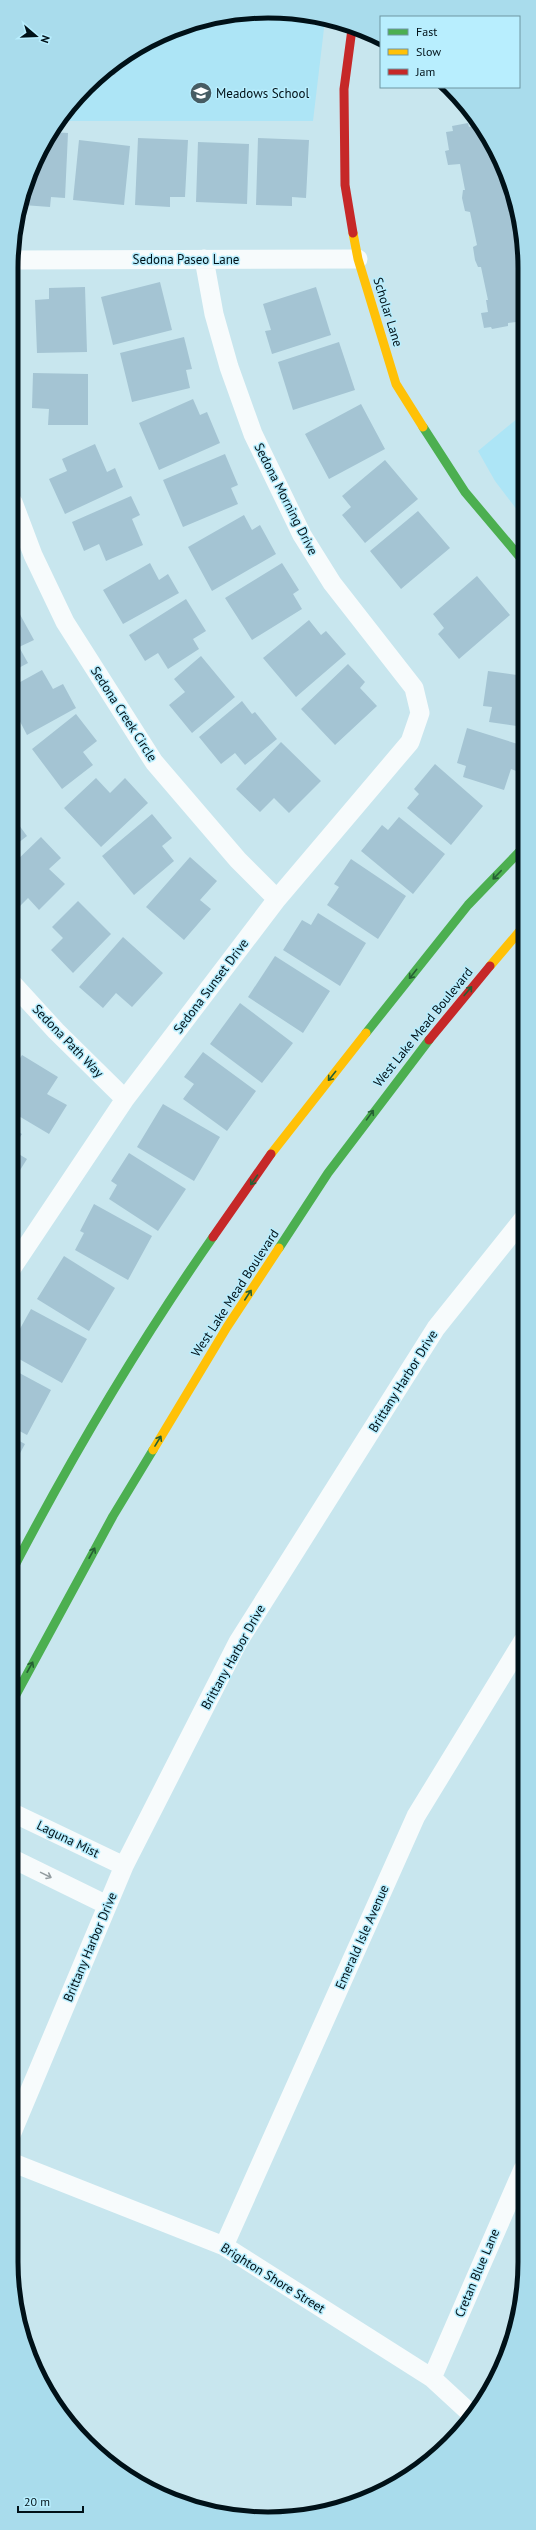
<svg xmlns="http://www.w3.org/2000/svg" width="536" height="2530" viewBox="0 0 536 2530" font-family="'PT Sans',sans-serif">
<style>
.built{fill:#ade5f6}
.building{fill:#a4c4d3}
.lines{fill:none;stroke-linecap:round;stroke-linejoin:round}
.street{stroke:#f7fbfc;stroke-width:19}
.fast{stroke:#4caf50;stroke-width:9}
.slow{stroke:#ffc107;stroke-width:9}
.jam{stroke:#c62828;stroke-width:9}
.oneway{stroke:#266034}
.oneway2{stroke:#949da1}
.labels{text-anchor:middle;dominant-baseline:central;stroke-width:3;stroke-linejoin:round;paint-order:stroke}
.poi-label{font-size:13px;fill:#001118;stroke:#b8eefe;text-anchor:start}
.street-label{font-size:13px;fill:#001118;stroke:#b8eefe}
.rim{fill:none;stroke:#001118;stroke-width:5}
</style>
<rect width="100%" height="100%" fill="#c8e6ee"/>
<path class="built" d="M 301,13 L 325,20 L 313,121 L 62,121 L 111,64 L 201,20 Z
M 524,413 L 524,519 L 495,481 L 478,451 Z"/>
<path class="building" d="M 120,60 L 115,75 L 105,72 L 111,64 Z
M 475,122 L 499,155 L 524,251 L 524,321 L 508,323 L 508,326 L 492,329 L 491,327 L 484,328 L 481,313 L 488,312 L 486,300 L 488,300 L 481,267 L 478,267 L 475,260 L 473,247 L 477,245 L 470,212 L 465,211 L 462,198 L 463,190 L 465,190 L 460,164 L 448,165 L 445,151 L 449,150 L 446,132 L 453,131 L 452,126 L 468,123 L 469,127 L 476,125 Z
M 52,132 L 68,133 L 65,198 L 51,197 L 50,207 L 23,205 L 45,140 Z
M 138,138 L 188,140 L 185,197 L 170,197 L 170,207 L 135,205 Z
M 258,138 L 309,140 L 306,198 L 292,197 L 292,206 L 256,205 Z
M 79,140 L 130,146 L 124,205 L 73,200 Z
M 198,142 L 249,144 L 247,204 L 196,202 Z
M 160,282 L 172,330 L 113,345 L 101,297 Z
M 85,287 L 87,352 L 37,353 L 35,300 L 49,299 L 49,288 Z
M 316,287 L 331,335 L 272,354 L 265,331 L 271,330 L 263,304 Z
M 13,289 L 17,289 L 16,349 L 13,349 Z
M 184,337 L 192,369 L 186,370 L 190,388 L 132,402 L 120,353 Z
M 339,342 L 355,390 L 293,410 L 278,362 Z
M 33,373 L 88,374 L 88,425 L 48,425 L 49,409 L 32,408 Z
M 193,399 L 200,415 L 207,412 L 220,443 L 159,470 L 139,423 Z
M 361,404 L 385,449 L 329,479 L 305,434 Z
M 95,444 L 107,472 L 115,468 L 123,487 L 65,514 L 49,479 L 67,471 L 62,459 Z
M 225,454 L 238,485 L 231,488 L 238,504 L 183,527 L 163,480 Z
M 385,460 L 418,499 L 365,543 L 342,515 L 351,507 L 342,496 Z
M 524,489 L 524,506 L 516,497 Z
M 131,496 L 140,515 L 132,519 L 143,545 L 106,561 L 99,544 L 84,551 L 72,522 Z
M 418,511 L 450,548 L 401,589 L 370,551 Z
M 244,515 L 252,530 L 260,525 L 276,554 L 212,591 L 188,547 Z
M 150,563 L 159,580 L 168,574 L 179,593 L 123,624 L 103,590 Z
M 282,563 L 299,590 L 293,594 L 302,609 L 252,640 L 225,598 Z
M 477,576 L 510,615 L 459,659 L 438,634 L 444,628 L 433,614 Z
M 186,599 L 206,631 L 193,639 L 199,649 L 168,669 L 158,653 L 145,661 L 129,635 Z
M 17,609 L 34,640 L 19,647 L 28,663 L 13,671 L 13,611 Z
M 309,620 L 321,635 L 326,631 L 346,654 L 296,697 L 263,658 Z
M 201,656 L 235,697 L 192,733 L 169,705 L 185,692 L 174,679 Z
M 348,664 L 365,682 L 360,688 L 377,706 L 335,745 L 301,709 Z
M 42,670 L 53,689 L 63,684 L 76,708 L 27,735 L 13,708 L 13,686 Z
M 488,671 L 524,676 L 524,727 L 489,722 L 492,707 L 483,706 Z
M 242,701 L 252,714 L 255,712 L 277,739 L 245,765 L 235,753 L 221,764 L 199,737 Z
M 76,714 L 97,741 L 83,752 L 93,765 L 62,789 L 32,749 Z
M 467,728 L 524,746 L 524,755 L 519,772 L 511,769 L 504,790 L 463,777 L 466,766 L 457,763 Z
M 281,742 L 321,781 L 289,813 L 274,798 L 260,812 L 236,789 Z
M 435,764 L 483,806 L 451,845 L 407,808 L 419,794 L 414,789 Z
M 96,778 L 110,793 L 125,778 L 148,803 L 101,847 L 64,808 Z
M 152,814 L 172,838 L 162,846 L 174,861 L 134,895 L 102,856 Z
M 13,817 L 27,836 L 13,847 Z
M 399,817 L 445,854 L 413,894 L 361,851 L 382,825 L 388,830 Z
M 41,837 L 61,858 L 49,869 L 65,884 L 39,910 L 28,898 L 16,910 L 12,906 L 12,865 Z
M 190,857 L 217,881 L 200,900 L 211,909 L 184,940 L 146,907 Z
M 351,859 L 406,896 L 378,939 L 327,905 L 339,887 L 334,884 Z
M 78,901 L 111,934 L 73,973 L 51,950 L 63,938 L 52,927 Z
M 318,913 L 366,943 L 340,986 L 283,950 L 302,920 L 311,925 Z
M 123,937 L 163,973 L 132,1007 L 116,993 L 103,1008 L 79,987 Z
M 275,956 L 330,991 L 303,1033 L 248,997 Z
M 240,1003 L 293,1043 L 262,1083 L 210,1044 Z
M 203,1052 L 256,1091 L 227,1131 L 183,1099 L 194,1084 L 184,1077 Z
M 22,1055 L 58,1077 L 47,1094 L 67,1105 L 49,1134 L 12,1112 L 12,1064 L 15,1066 Z
M 163,1104 L 220,1137 L 194,1181 L 137,1147 Z
M 12,1128 L 22,1134 L 12,1149 Z
M 12,1150 L 27,1159 L 12,1183 Z
M 129,1153 L 186,1189 L 158,1231 L 109,1199 L 117,1185 L 111,1181 Z
M 94,1204 L 152,1236 L 128,1280 L 75,1250 L 84,1233 L 80,1231 Z
M 64,1256 L 115,1288 L 89,1331 L 37,1299 Z
M 31,1309 L 87,1339 L 62,1383 L 12,1355 L 12,1343 Z
M 12,1369 L 51,1390 L 27,1435 L 12,1427 Z
M 12,1437 L 25,1444 L 12,1468 Z"/>
<g class="lines">
<path class="street" d="M 13,260 L 358,259
M 13,502 L 33,555 L 65,622 L 154,762 L 238,860 L 277,899
M 12,983 L 56,1031 L 125,1099
M 12,1268 L 125,1099 L 277,899 L 410,742 L 420,713 L 414,688 L 332,583 L 302,535 L 253,434 L 229,367 L 214,314 L 204,259
M 11,1812 L 124,1866
M 11,1858 L 107,1905
M 11,2135 L 124,1866 L 238,1642 L 436,1328 L 524,1218
M 11,2162 L 224,2246 L 432,2378 L 470,2413
M 224,2246 L 416,1816 L 523,1641
M 432,2378 L 523,2169"/>
<path class="fast" d="M 423,427 L 465,492 L 524,562
M 366,1033 L 468,905 L 524,847
M 279,1248 L 328,1173 L 429,1040
M 12,1571 C 72,1456 139,1343 213,1237
M 12,1702 L 113,1516 L 153,1450"/>
<path class="slow" d="M 353,233 L 358,259 L 396,384 L 423,427
M 490,966 L 524,926
M 271,1154 L 366,1033
M 153,1450 L 227,1327 L 279,1248"/>
<path class="jam" d="M 352,29 L 344,89 L 345,185 L 353,233
M 429,1040 L 490,966
M 213,1237 L 271,1154"/>
</g>
<defs><path id="oneway-shaft" d="M-6 0H5M1.5-3L5.5 0L1.5 3" fill="none" stroke-width="1.6" stroke-linecap="round" stroke-linejoin="round"/></defs>
<g class="oneway">
<use href="#oneway-shaft" transform="translate(497 875) rotate(134)"/>
<use href="#oneway-shaft" transform="translate(413 974) rotate(129)"/>
<use href="#oneway-shaft" transform="translate(468 991) rotate(-50)"/>
<use href="#oneway-shaft" transform="translate(332 1076) rotate(129)"/>
<use href="#oneway-shaft" transform="translate(370 1115) rotate(-54)"/>
<use href="#oneway-shaft" transform="translate(254 1180) rotate(125)"/>
<use href="#oneway-shaft" transform="translate(248 1295) rotate(-57)"/>
<use href="#oneway-shaft" transform="translate(158 1441) rotate(-59)"/>
<use href="#oneway-shaft" transform="translate(92 1553) rotate(-61)"/>
<use href="#oneway-shaft" transform="translate(30 1667) rotate(-61)"/>
</g>
<use class="oneway2" href="#oneway-shaft" transform="translate(46 1875) rotate(26)"/>
<defs>
<g id="school-disc" transform="scale(1.15)"><circle r="9.5" fill="#465c63" stroke="#b8eefe"/><path d="M0-5L7-2L0 1L-7-2ZM-4 1L0 2.5L4 1V4Q0 6-4 4Z" fill="#fff"/></g>
</defs>
<g fill-rule="evenodd">
<use href="#school-disc" x="201" y="93"/>
</g>
<g class="labels">
<g class="poi-label">
<text x="216" y="93">Meadows School</text>
</g>
<g class="street-label">
<text x="186" y="259">Sedona Paseo Lane</text>
<text transform="translate(388 312) rotate(73)">Scholar Lane</text>
<text transform="translate(286 499) rotate(63)">Sedona Morning Drive</text>
<text transform="translate(124 714) rotate(57)">Sedona Creek Circle</text>
<text transform="translate(211 986) rotate(-53)">Sedona Sunset Drive</text>
<text transform="translate(423 1027) rotate(-51)">West Lake Mead Boulevard</text>
<text transform="translate(68 1041) rotate(46)">Sedona Path Way</text>
<text transform="translate(235 1293) rotate(-57)">West Lake Mead Boulevard</text>
<text transform="translate(403 1381) rotate(-58)">Brittany Harbor Drive</text>
<text transform="translate(233 1657) rotate(-61)">Brittany Harbor Drive</text>
<text transform="translate(68 1839) rotate(26)">Laguna Mist</text>
<text transform="translate(362 1937) rotate(-66)">Emerald Isle Avenue</text>
<text transform="translate(90 1947) rotate(-67)">Brittany Harbor Drive</text>
<text transform="translate(477 2273) rotate(-67)">Cretan Blue Lane</text>
<text transform="translate(273 2278) rotate(32)">Brighton Shore Street</text>
</g>
</g>
<path d="M0 0H536V2530H0ZM268 18H268A250 250 0 0 1 518 268V2262A250 250 0 0 1 268 2512H268A250 250 0 0 1 18 2262V268A250 250 0 0 1 268 18Z" fill="#a9dcec" fill-rule="evenodd"/>
<path class="rim" d="M268 18H268A250 250 0 0 1 518 268V2262A250 250 0 0 1 268 2512H268A250 250 0 0 1 18 2262V268A250 250 0 0 1 268 18Z"/>
<rect x="380" y="16" width="140" height="72" fill="#b8eefe" stroke="#6e96a2"/>
<rect x="388" y="29" width="20" height="6" fill="#4caf50" stroke="#6e96a2"/>
<text x="416" y="36" font-size="12" fill="#001118">Fast</text>
<rect x="388" y="49" width="20" height="6" fill="#ffc107" stroke="#6e96a2"/>
<text x="416" y="56" font-size="12" fill="#001118">Slow</text>
<rect x="388" y="69" width="20" height="6" fill="#c62828" stroke="#6e96a2"/>
<text x="416" y="76" font-size="12" fill="#001118">Jam</text>
<g transform="translate(36 36) rotate(109)" stroke="#b8eefe" stroke-width="3" paint-order="stroke">
<path d="M0-3L7 15L0 10L-7 15Z" fill="#001118"/>
<text y="-6" font-size="11" font-weight="bold" text-anchor="middle" fill="#001118">N</text>
</g>
<path d="M18 2506v6h65v-6" fill="none" stroke="#001118" stroke-width="2"/>
<text x="24" y="2506" font-size="12" fill="#001118" stroke="#b8eefe" stroke-width="3" paint-order="stroke">20 m</text>
</svg>
